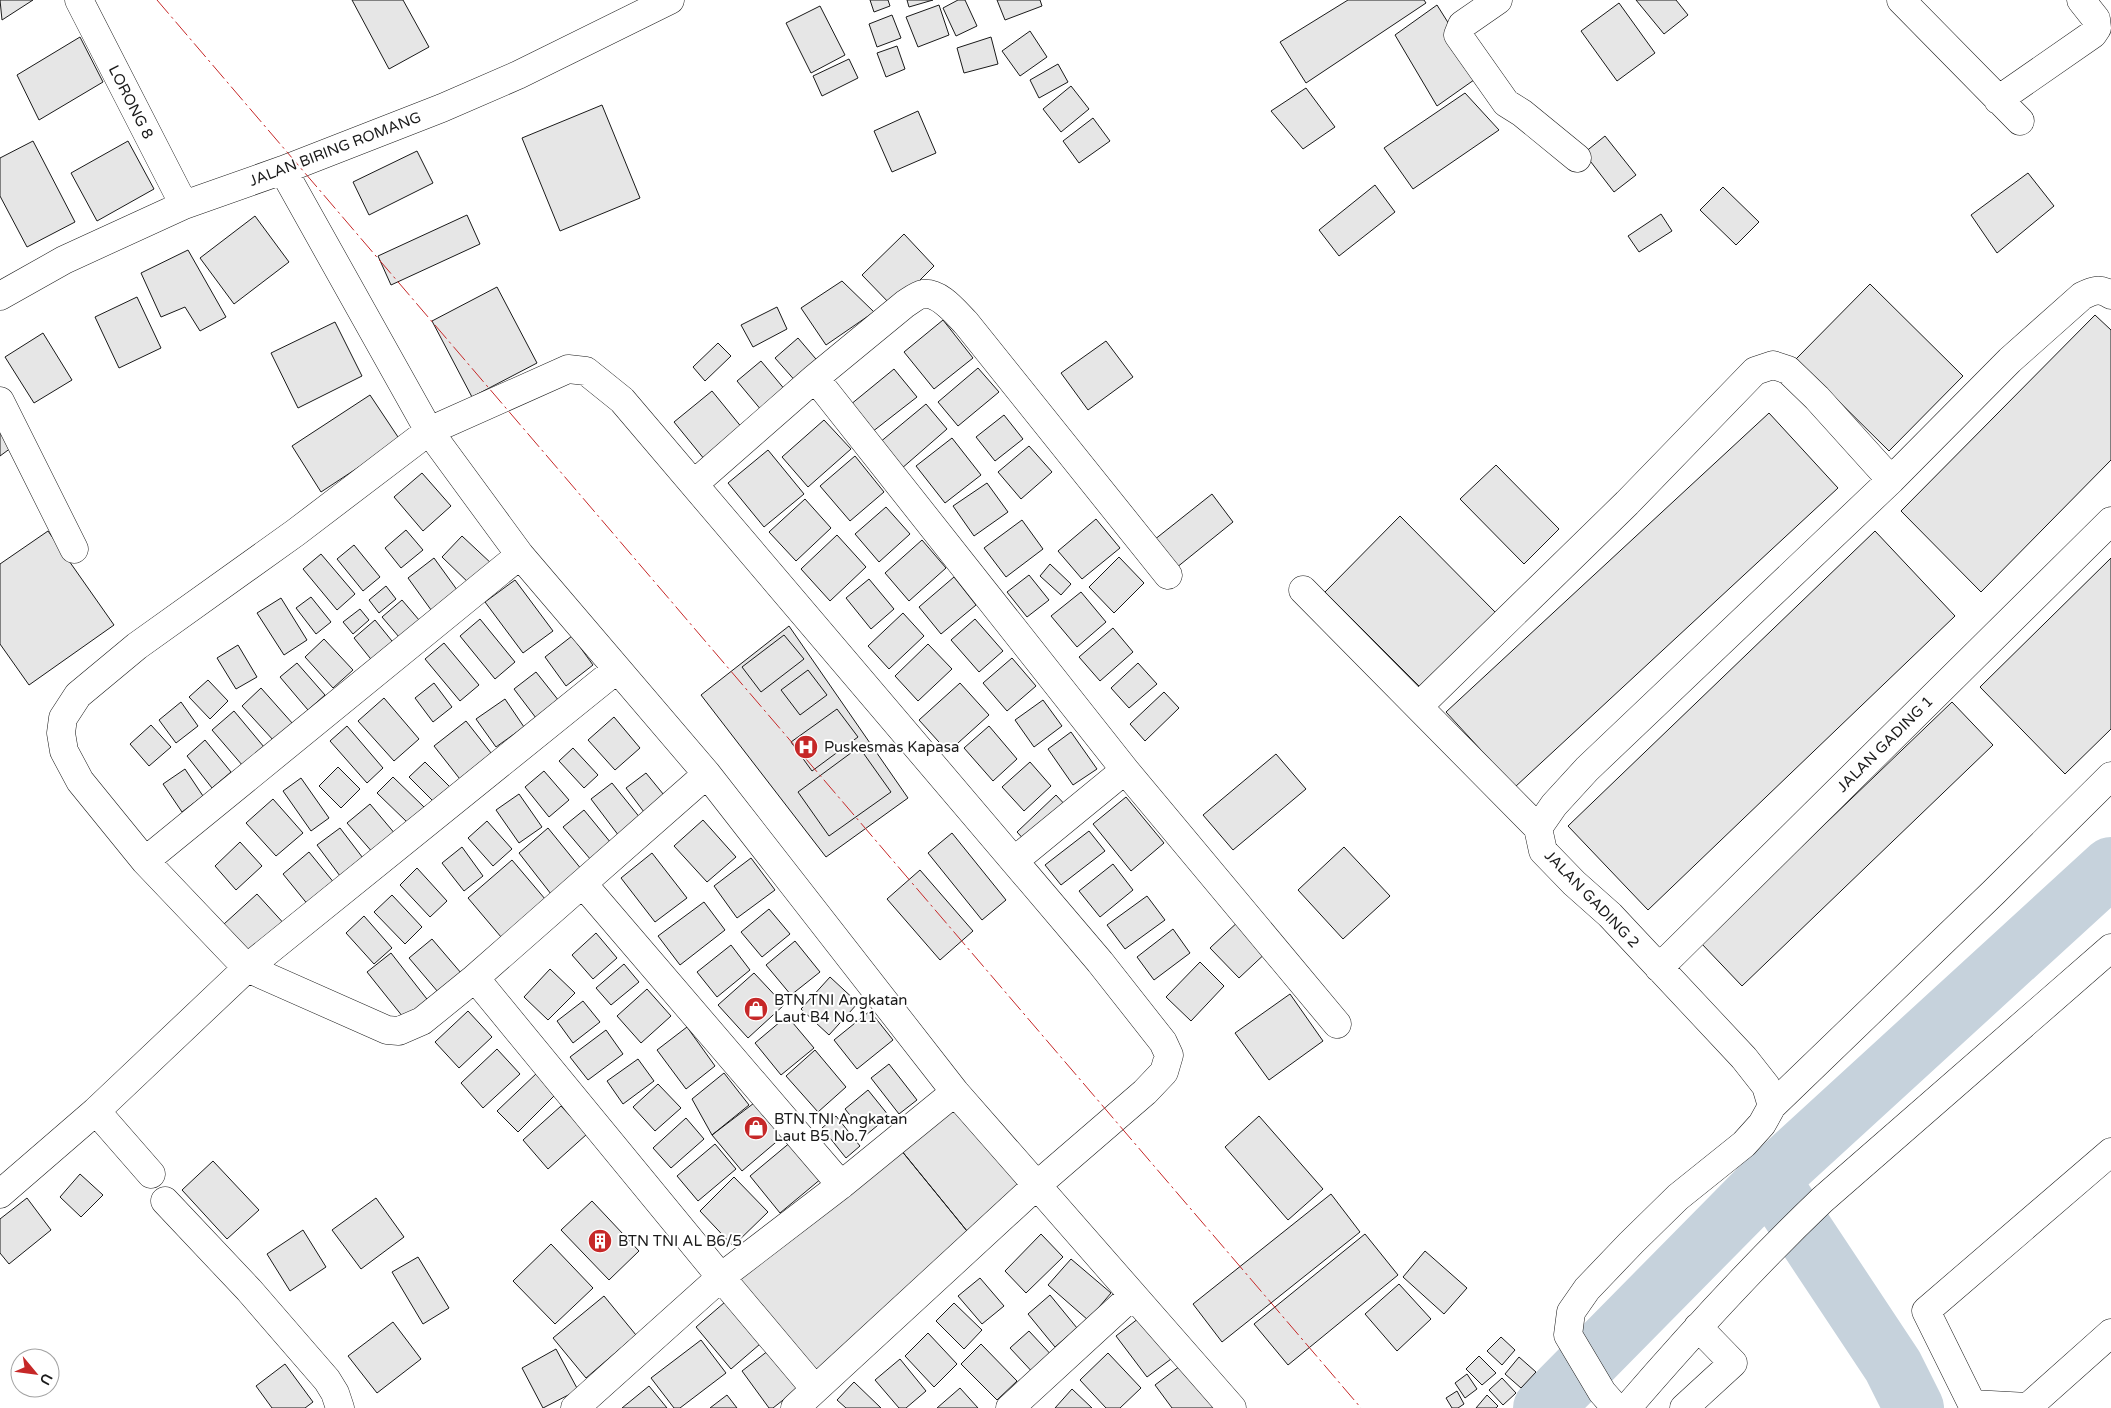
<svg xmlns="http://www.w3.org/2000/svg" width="2111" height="1408" viewBox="0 0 2111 1408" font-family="'Varela Round',sans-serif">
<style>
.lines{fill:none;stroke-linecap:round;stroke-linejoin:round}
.river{stroke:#c6d2dc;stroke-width:60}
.building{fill:#e6e6e6;stroke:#1a1a1a}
.minor-casing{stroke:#1a1a1a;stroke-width:29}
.minor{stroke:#fff;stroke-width:28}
.power{stroke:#c62828;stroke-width:1;stroke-dasharray:18 4 2.5 4;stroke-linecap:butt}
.labels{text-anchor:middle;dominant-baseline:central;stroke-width:4;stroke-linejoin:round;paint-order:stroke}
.street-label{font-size:15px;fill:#1a1a1a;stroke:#fff}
.poi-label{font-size:15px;fill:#1a1a1a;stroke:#fff;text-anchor:start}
</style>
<rect width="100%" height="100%" fill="#fff"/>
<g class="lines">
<path class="river" d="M 1769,1179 L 1893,1366 L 1914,1408
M 1543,1408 L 1759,1189 L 2111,867"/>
</g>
<path class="building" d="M 0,0 L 33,0 L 2,20 Z
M 352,0 L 403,0 L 429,47 L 389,69 Z
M 870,0 L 888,0 L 890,6 L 874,12 Z
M 907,0 L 933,0 L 909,7 Z
M 958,0 L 965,0 L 977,26 L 956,36 L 943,8 Z
M 997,0 L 1040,0 L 1042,6 L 1005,20 Z
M 1348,0 L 1424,0 L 1426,3 L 1306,83 L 1280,42 Z
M 1636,0 L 1676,0 L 1688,15 L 1664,34 Z
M 1619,3 L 1655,53 L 1617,81 L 1581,31 Z
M 939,5 L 949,35 L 918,47 L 906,17 Z
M 1437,5 L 1481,75 L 1437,106 L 1395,35 Z
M 820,6 L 845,55 L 811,73 L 786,23 Z
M 892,15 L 901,38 L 877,47 L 869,24 Z
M 1030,31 L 1047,57 L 1020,76 L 1002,51 Z
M 80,37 L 103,82 L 39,120 L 17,75 Z
M 991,37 L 998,64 L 964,73 L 957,48 Z
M 897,46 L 905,69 L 886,77 L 877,53 Z
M 849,59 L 858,78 L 822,96 L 813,76 Z
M 1058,64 L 1068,82 L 1039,98 L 1030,80 Z
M 1071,86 L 1089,109 L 1061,132 L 1043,109 Z
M 1306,88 L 1335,127 L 1303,149 L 1271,111 Z
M 1465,93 L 1499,130 L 1413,189 L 1384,148 Z
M 602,105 L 640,198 L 560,231 L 522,138 Z
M 918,111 L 936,153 L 892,172 L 874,131 Z
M 1093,118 L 1110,141 L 1079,163 L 1063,141 Z
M 1605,136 L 1636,175 L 1614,192 L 1584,153 Z
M 33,141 L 75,222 L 27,247 L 0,196 L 0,158 Z
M 128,141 L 154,189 L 97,221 L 71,173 Z
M 417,151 L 433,183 L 369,215 L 353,182 Z
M 2028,173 L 2054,206 L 1997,253 L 1971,215 Z
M 1375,185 L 1395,212 L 1339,256 L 1319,230 Z
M 1723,187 L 1759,222 L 1736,245 L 1700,210 Z
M 1661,214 L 1672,231 L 1639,252 L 1628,236 Z
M 467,215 L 480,244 L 391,285 L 378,256 Z
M 255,216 L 289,262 L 234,304 L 200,258 Z
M 904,234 L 934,266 L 893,307 L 862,275 Z
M 188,250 L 226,317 L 200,331 L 185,307 L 161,317 L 141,273 Z
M 842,281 L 874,312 L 826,345 L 801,308 Z
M 1870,284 L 1963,376 L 1889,451 L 1796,359 Z
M 497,287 L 537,363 L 472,397 L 432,321 Z
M 137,297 L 161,348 L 119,368 L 95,317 Z
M 777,307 L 787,329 L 753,347 L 741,325 Z
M 2095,315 L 2111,330 L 2111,460 L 1981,592 L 1901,511 Z
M 943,320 L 973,358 L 934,389 L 904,352 Z
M 335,322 L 362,376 L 298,408 L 271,353 Z
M 43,333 L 72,380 L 34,403 L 5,357 Z
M 798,338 L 821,365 L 798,384 L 775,358 Z
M 1106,341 L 1133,377 L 1088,410 L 1061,373 Z
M 718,343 L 731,356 L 705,381 L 693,367 Z
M 761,361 L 791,397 L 767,417 L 737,381 Z
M 978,368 L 999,392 L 958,426 L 938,402 Z
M 894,369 L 917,397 L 872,432 L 850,405 Z
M 712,391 L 743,429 L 705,460 L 674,422 Z
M 370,395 L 400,440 L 321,492 L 292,446 Z
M 926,404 L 947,429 L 901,469 L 879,443 Z
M 0,409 L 19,442 L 0,456 Z
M 1769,413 L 1838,488 L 1515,787 L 1446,712 Z
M 1004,415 L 1023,439 L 995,461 L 976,437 Z
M 824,420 L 851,449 L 808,487 L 782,457 Z
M 952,438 L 981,475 L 945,503 L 916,466 Z
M 1029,446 L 1052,472 L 1021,499 L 998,472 Z
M 768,450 L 804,494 L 764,527 L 728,483 Z
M 855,456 L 884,492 L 850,521 L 820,486 Z
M 1496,465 L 1559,529 L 1524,564 L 1460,499 Z
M 422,473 L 451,506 L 423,531 L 394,497 Z
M 987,483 L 1008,512 L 974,536 L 953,506 Z
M 1212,494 L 1233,522 L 1176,568 L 1154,540 Z
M 805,499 L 831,528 L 796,561 L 769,532 Z
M 886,507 L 910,534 L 879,562 L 855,534 Z
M 1400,516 L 1498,615 L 1423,690 L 1325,592 Z
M 1096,519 L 1120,548 L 1082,579 L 1058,551 Z
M 1022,520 L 1043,549 L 1006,577 L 984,548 Z
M 406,530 L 423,550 L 401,568 L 385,548 Z
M 48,531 L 114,625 L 29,685 L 0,644 L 0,564 Z
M 1875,531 L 1955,616 L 1648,910 L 1568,826 Z
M 837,535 L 866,567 L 830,601 L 801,569 Z
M 462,536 L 493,565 L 473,587 L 442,557 Z
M 922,540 L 946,568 L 909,601 L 885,573 Z
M 354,545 L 380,577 L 363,591 L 337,559 Z
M 321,554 L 355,594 L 337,610 L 303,569 Z
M 1119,557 L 1144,583 L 1114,613 L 1089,587 Z
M 434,558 L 460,594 L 434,614 L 408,578 Z
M 2111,558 L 2111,729 L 2065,774 L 1980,687 Z
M 1050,564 L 1071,584 L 1061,595 L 1040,576 Z
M 1029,575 L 1049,600 L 1027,617 L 1007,592 Z
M 954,577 L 976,605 L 941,634 L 919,607 Z
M 869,579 L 894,609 L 871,629 L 846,598 Z
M 515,580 L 553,631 L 523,653 L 485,602 Z
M 386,586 L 396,599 L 379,613 L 369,600 Z
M 1081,592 L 1106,622 L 1077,647 L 1051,616 Z
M 311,597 L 331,622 L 316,634 L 296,608 Z
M 281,598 L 307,640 L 284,655 L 257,613 Z
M 402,600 L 425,627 L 405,644 L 382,617 Z
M 360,609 L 369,620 L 353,634 L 343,622 Z
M 903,613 L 924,636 L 889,669 L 868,646 Z
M 480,619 L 515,662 L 495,679 L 460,636 Z
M 975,619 L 1003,651 L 979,672 L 951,640 Z
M 375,620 L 396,646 L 374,663 L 354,638 Z
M 789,626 L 908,798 L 826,857 L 701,695 Z
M 1113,628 L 1133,652 L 1100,681 L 1079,657 Z
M 784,635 L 804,659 L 761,692 L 742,667 Z
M 572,636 L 593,665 L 566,686 L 545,657 Z
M 324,639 L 353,670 L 333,688 L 305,657 Z
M 444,643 L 479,685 L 460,701 L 425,659 Z
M 928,644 L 952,669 L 918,701 L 895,676 Z
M 238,645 L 257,677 L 236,689 L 217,658 Z
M 1012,658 L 1036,686 L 1007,711 L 983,683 Z
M 297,663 L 325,695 L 308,710 L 280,677 Z
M 1138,663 L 1157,684 L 1129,708 L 1111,688 Z
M 808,670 L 827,695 L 800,715 L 781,690 Z
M 536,672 L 559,701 L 536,718 L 514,689 Z
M 208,680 L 228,701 L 210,719 L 189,697 Z
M 434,683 L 452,707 L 433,722 L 415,698 Z
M 960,683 L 989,715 L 948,752 L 919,720 Z
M 261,688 L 293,724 L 274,741 L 242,706 Z
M 1164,692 L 1179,708 L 1145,741 L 1130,724 Z
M 384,698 L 419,739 L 394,761 L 358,721 Z
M 505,699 L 524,727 L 496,747 L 476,719 Z
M 1043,700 L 1062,726 L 1034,747 L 1015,720 Z
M 181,702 L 198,726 L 176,743 L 159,720 Z
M 1952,702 L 1993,745 L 1742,986 L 1701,943 Z
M 837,709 L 858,737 L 812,771 L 791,742 Z
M 234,711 L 264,747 L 243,766 L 212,730 Z
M 614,717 L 640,748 L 615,770 L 588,740 Z
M 466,721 L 495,758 L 463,783 L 434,746 Z
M 151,725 L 171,747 L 149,766 L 130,744 Z
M 347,726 L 383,768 L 367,783 L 330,741 Z
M 989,726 L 1017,759 L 993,781 L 964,748 Z
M 1071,732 L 1097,769 L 1073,785 L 1048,749 Z
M 205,740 L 231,772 L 212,788 L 187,756 Z
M 859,747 L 891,792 L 829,836 L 798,792 Z
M 573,748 L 598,775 L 584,788 L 559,761 Z
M 1276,754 L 1306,789 L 1233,850 L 1203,815 Z
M 425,762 L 452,789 L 437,805 L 409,777 Z
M 1030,762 L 1051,786 L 1024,811 L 1002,787 Z
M 338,767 L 360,789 L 341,808 L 319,786 Z
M 185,769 L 203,796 L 182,812 L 163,784 Z
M 544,771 L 569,800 L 549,817 L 525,787 Z
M 646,773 L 668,800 L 647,816 L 626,788 Z
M 393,777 L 424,807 L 408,823 L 377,793 Z
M 301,778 L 329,818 L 311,831 L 283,791 Z
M 612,783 L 641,819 L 619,836 L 591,799 Z
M 519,794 L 542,827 L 519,843 L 496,810 Z
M 1056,795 L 1068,808 L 1029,845 L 1017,832 Z
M 1126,797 L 1164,843 L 1131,871 L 1093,824 Z
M 273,799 L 303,833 L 276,856 L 246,823 Z
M 370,804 L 396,835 L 374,854 L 347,823 Z
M 584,810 L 611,843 L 591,860 L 563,827 Z
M 703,820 L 736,857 L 707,882 L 674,846 Z
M 487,821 L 512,849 L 493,866 L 468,838 Z
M 340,828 L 369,866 L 346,884 L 317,845 Z
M 548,828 L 582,870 L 551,894 L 519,853 Z
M 1089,831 L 1105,851 L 1061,885 L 1045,865 Z
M 952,833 L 1006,900 L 982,920 L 928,853 Z
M 240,842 L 262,866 L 236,890 L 215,866 Z
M 462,847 L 483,876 L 464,891 L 442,863 Z
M 1344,847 L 1390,896 L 1343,939 L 1298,890 Z
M 309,852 L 335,884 L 309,906 L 283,874 Z
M 652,853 L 687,898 L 655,922 L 621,878 Z
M 751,858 L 775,890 L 737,918 L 714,886 Z
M 512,860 L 551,906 L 507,944 L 468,898 Z
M 1113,864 L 1133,890 L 1100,917 L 1079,891 Z
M 417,868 L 447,901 L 430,917 L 400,885 Z
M 920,870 L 973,931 L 940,960 L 887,899 Z
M 257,894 L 287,927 L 254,957 L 224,924 Z
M 392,895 L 422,927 L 405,944 L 374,912 Z
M 1147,896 L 1165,920 L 1125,949 L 1107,925 Z
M 704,902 L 725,930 L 680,965 L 658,936 Z
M 769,909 L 790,934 L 762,957 L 741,932 Z
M 364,916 L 392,948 L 374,964 L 346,933 Z
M 1241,919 L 1270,949 L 1239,978 L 1210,948 Z
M 1173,929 L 1190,953 L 1154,980 L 1137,957 Z
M 596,933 L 617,958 L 593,979 L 572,955 Z
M 432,939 L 467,980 L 444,999 L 409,958 Z
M 795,941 L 820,972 L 791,995 L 766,965 Z
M 731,945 L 750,970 L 717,997 L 697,972 Z
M 391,953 L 430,1003 L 407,1022 L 367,972 Z
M 1200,962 L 1224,986 L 1191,1021 L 1166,997 Z
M 624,964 L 639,982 L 611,1005 L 596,988 Z
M 550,969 L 575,993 L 548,1020 L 524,997 Z
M 754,973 L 784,1005 L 748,1038 L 718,1005 Z
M 830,977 L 858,1003 L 829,1035 L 801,1009 Z
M 647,989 L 671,1016 L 641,1043 L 617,1016 Z
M 1290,994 L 1323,1041 L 1269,1080 L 1235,1033 Z
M 583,1001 L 600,1022 L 573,1043 L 557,1021 Z
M 468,1011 L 492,1037 L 459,1068 L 435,1042 Z
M 870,1011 L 893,1040 L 857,1069 L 834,1040 Z
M 787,1016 L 814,1048 L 781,1075 L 755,1043 Z
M 687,1027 L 715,1066 L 686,1089 L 657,1050 Z
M 606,1030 L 623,1054 L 588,1080 L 570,1057 Z
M 497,1049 L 520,1074 L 483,1108 L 461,1083 Z
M 815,1050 L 846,1087 L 818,1112 L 786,1076 Z
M 638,1059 L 654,1081 L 623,1104 L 607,1081 Z
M 889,1064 L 917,1100 L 899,1114 L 871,1078 Z
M 538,1072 L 558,1092 L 518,1132 L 497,1111 Z
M 724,1073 L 749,1105 L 712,1135 L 692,1099 Z
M 658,1084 L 681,1108 L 655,1131 L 633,1107 Z
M 868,1090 L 889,1116 L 866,1135 L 845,1109 Z
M 758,1100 L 788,1132 L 742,1171 L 712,1135 Z
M 955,1105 L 1022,1186 L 967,1231 L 901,1150 Z
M 561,1106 L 587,1134 L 548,1169 L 523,1140 Z
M 836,1116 L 860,1146 L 846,1158 L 822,1128 Z
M 1259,1116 L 1323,1189 L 1288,1220 L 1225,1147 Z
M 686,1118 L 704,1139 L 671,1168 L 653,1148 Z
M 792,1141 L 822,1178 L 780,1213 L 750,1176 Z
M 715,1144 L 736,1169 L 698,1201 L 677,1176 Z
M 901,1150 L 967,1231 L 817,1377 L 724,1281 Z
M 213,1161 L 259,1210 L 227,1239 L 182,1190 Z
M 80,1174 L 103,1195 L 81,1217 L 60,1197 Z
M 734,1177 L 768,1212 L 733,1246 L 700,1211 Z
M 1331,1194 L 1360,1232 L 1222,1342 L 1193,1304 Z
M 27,1198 L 51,1230 L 9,1264 L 0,1253 L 0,1219 Z
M 376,1198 L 404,1237 L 361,1269 L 332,1230 Z
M 592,1201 L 639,1251 L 609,1280 L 561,1230 Z
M 303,1230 L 326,1267 L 290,1291 L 267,1254 Z
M 1041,1234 L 1063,1257 L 1026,1293 L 1005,1271 Z
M 1365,1234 L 1398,1275 L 1288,1365 L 1254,1324 Z
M 551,1244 L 593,1288 L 555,1324 L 513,1281 Z
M 1425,1251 L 1467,1288 L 1444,1314 L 1403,1277 Z
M 418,1257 L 449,1308 L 423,1324 L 392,1272 Z
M 1071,1259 L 1111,1293 L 1088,1320 L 1048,1285 Z
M 980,1278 L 1004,1306 L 982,1324 L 958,1296 Z
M 1399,1284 L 1431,1319 L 1397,1351 L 1365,1314 Z
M 1050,1295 L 1077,1328 L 1055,1347 L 1028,1314 Z
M 604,1296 L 636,1335 L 586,1378 L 553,1338 Z
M 732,1296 L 767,1338 L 731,1369 L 696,1327 Z
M 954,1303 L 982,1330 L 964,1349 L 936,1321 Z
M 1139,1318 L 1171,1359 L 1147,1377 L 1116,1336 Z
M 393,1322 L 421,1359 L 377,1393 L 348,1356 Z
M 1029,1331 L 1056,1360 L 1037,1377 L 1010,1348 Z
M 928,1333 L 957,1364 L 934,1387 L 905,1356 Z
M 1501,1337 L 1515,1350 L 1502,1365 L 1487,1351 Z
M 701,1340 L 726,1373 L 680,1408 L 674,1408 L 651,1378 Z
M 981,1344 L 1017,1381 L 997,1400 L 961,1364 Z
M 773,1347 L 802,1385 L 773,1408 L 769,1408 L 742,1371 Z
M 556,1349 L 578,1390 L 543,1408 L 522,1368 Z
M 1108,1353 L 1141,1388 L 1120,1408 L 1106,1408 L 1080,1380 Z
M 1479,1356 L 1496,1373 L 1482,1385 L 1466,1369 Z
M 1519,1357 L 1536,1372 L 1521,1388 L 1505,1374 Z
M 900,1359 L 926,1391 L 906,1408 L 899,1408 L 875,1380 Z
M 1184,1363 L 1217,1408 L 1172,1408 L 1155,1385 Z
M 285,1364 L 313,1402 L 305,1408 L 272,1408 L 256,1386 Z
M 1467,1374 L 1477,1389 L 1465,1398 L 1455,1383 Z
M 1502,1378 L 1516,1393 L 1503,1405 L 1489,1390 Z
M 854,1382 L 881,1408 L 846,1408 L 837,1400 Z
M 649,1386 L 667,1408 L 622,1408 Z
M 960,1388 L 978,1408 L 937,1408 Z
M 1072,1389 L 1092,1408 L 1055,1408 Z
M 1457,1391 L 1464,1404 L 1458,1408 L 1452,1408 L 1446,1398 Z
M 727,1395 L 737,1408 L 710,1408 Z
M 1487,1395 L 1498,1406 L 1496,1408 L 1476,1408 Z"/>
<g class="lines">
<g class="minor-casing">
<path id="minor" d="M 79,0 L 184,205
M 1498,0 L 1462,25 L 1458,35 L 1506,103 L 1522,113 L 1577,158
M 1901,0 L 2020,121
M 1998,100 L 2093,34 L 2097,28 L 2096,19 L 2081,0
M 283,170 L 429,431 L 520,555 L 707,774 L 955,1092 L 1232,1408
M 0,296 L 64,260 L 184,205 L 283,170 L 442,108 L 518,75 L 670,0
M 815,378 L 1125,770
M 0,401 L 74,549
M 694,484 L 815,378 L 905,304 C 910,301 917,295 923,294 C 940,292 955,312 966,323 L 1168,575
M 1303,590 L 1538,828 L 1543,851 L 1574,883 L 1610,915 L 1744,1058 L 1766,1086 L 1772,1106
M 616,670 L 247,968 L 145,861 L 80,781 L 64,751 L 61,733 L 63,718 L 78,695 L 137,646 L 295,533 L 429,431 L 568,369 L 586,371 L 622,400 L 1100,962 L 1163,1042 L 1169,1055 L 1164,1072 L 1145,1092 L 1036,1186 L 795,1408
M 1419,706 L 1627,503 L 1755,371 L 1773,365 L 1788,370 L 1817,398 L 1891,480
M 1538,828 L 1554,805 L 1587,769 L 1891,480 L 2010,360 L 2082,296 C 2094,290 2100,288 2111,295
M 145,861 L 520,555
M 1014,861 L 1125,770 L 1337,1024
M 583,884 L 841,1185
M 1659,968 L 2111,521
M 475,978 L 724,1281 L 815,1389
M 96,1111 L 151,1174
M 2111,1152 L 1926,1311 L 1972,1404 L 2028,1407 L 2111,1333
M 0,1194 L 96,1111 L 247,968 L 387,1030 L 399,1031 L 422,1021 L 475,978 L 707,774
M 165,1201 L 249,1290 L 327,1380 L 335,1393 L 340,1408
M 575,1408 L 721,1277 L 841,1185 L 955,1092
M 1010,1408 L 1132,1296
M 1616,1408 L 1602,1392 L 1568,1335 L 1571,1312 L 1587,1289 L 1631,1243 L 1678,1197 L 1744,1144 L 1762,1124 L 1772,1106 L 1994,892 L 2111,776
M 1627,1408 C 1689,1336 1753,1266 1822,1200 L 2111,948
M 1684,1408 L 1733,1363 L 1698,1327"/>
</g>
<use href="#minor" class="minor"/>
<path class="power" d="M 157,0 L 1361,1408"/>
</g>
<defs>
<g id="hospital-disc" transform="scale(1.25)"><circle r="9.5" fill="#c62828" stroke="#fff"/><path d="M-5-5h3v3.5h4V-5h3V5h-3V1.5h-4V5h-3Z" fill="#fff"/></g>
<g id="shop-disc" transform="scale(1.25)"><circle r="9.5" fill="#c62828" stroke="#fff"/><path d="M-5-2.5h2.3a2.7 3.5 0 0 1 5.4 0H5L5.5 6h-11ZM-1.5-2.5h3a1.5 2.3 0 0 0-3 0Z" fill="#fff"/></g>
<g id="building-disc" transform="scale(1.25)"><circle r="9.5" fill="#c62828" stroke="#fff"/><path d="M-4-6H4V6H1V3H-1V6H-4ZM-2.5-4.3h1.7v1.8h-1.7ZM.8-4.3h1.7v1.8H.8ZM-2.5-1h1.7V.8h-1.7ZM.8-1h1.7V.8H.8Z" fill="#fff"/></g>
</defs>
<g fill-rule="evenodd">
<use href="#hospital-disc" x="806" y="747"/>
<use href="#shop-disc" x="756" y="1009"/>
<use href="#shop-disc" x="756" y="1128"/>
<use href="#building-disc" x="600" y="1241"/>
</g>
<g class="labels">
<g class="street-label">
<text transform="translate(131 102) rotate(63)">LORONG 8</text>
<text transform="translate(335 149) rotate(-21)">JALAN BIRING ROMANG</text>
<text transform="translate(1885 744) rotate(-45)">JALAN GADING 1</text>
<text transform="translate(1592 899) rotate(46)">JALAN GADING 2</text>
</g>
<g class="poi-label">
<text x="824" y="747">Puskesmas Kapasa</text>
<text x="774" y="1000">BTN TNI Angkatan<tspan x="774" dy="17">Laut B4 No.11</tspan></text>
<text x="774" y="1119">BTN TNI Angkatan<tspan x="774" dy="17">Laut B5 No.7</tspan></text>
<text x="618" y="1241">BTN TNI AL B6/5</text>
</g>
</g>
<g transform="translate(35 1373) rotate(119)"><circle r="24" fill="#ffffff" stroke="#a3a3a3"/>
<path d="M0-4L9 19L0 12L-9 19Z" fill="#c62828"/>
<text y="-8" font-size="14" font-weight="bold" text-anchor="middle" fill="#1a1a1a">U</text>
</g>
</svg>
